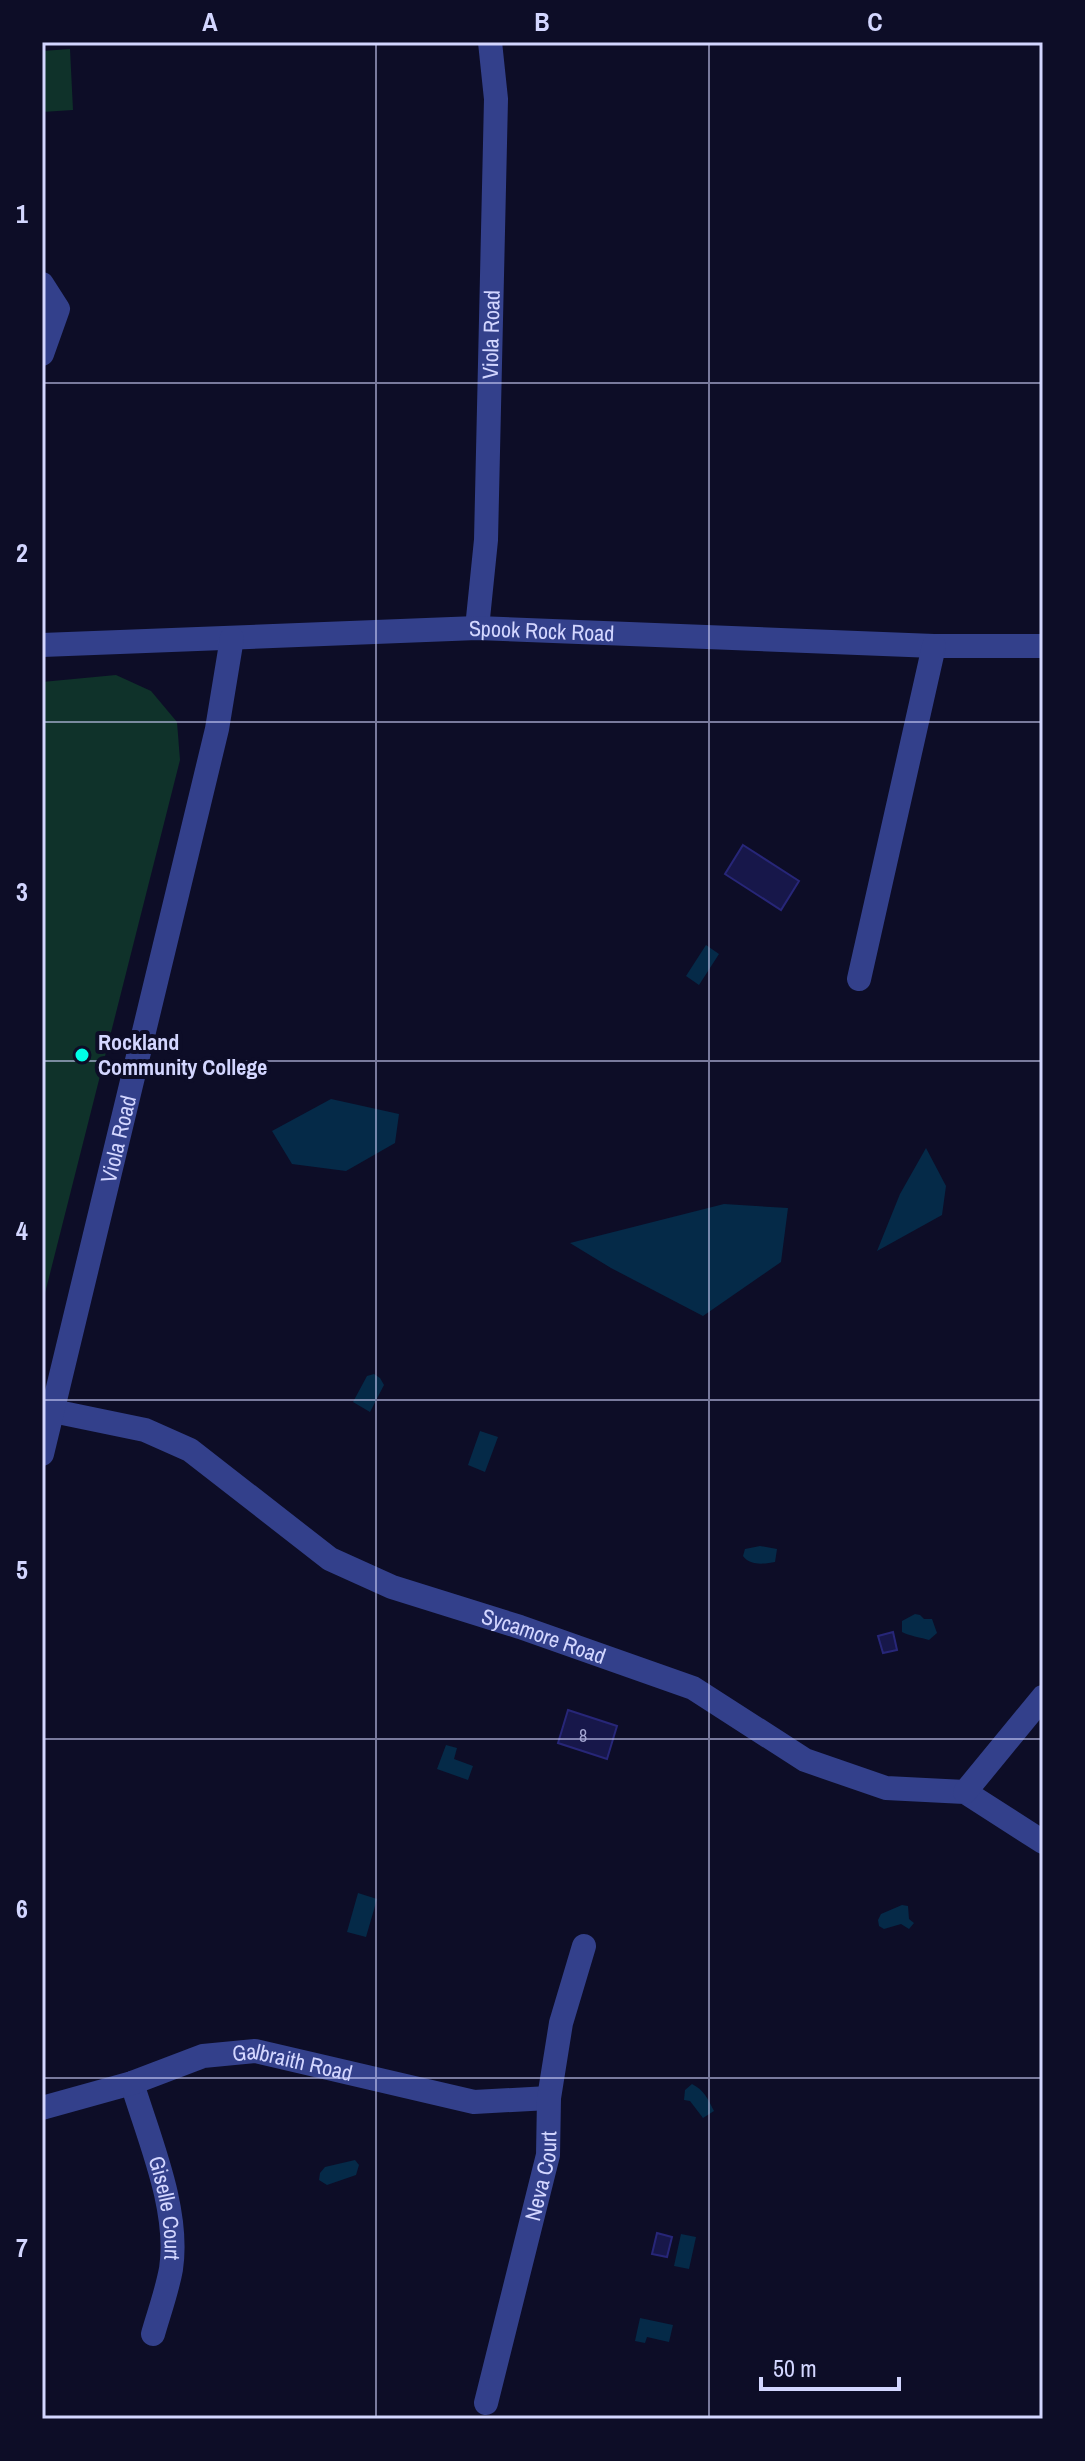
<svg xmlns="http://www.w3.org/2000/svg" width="1085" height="2461" viewBox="0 0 1085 2461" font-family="'Archivo Narrow',sans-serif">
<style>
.green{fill:#0f322a}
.water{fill:#052a48}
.building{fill:#17174a;stroke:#272678;stroke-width:2}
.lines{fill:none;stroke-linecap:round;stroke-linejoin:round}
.minor{stroke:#33408b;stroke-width:24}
.grid{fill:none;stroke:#d3d6ff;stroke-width:2;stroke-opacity:0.55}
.poi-dot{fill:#00fee6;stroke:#0d0d27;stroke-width:3}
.labels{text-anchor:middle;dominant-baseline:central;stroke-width:8;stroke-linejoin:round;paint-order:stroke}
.number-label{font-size:18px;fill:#a4a6d2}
.street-label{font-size:22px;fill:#d3d6ff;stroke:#0d0d27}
.poi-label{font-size:22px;font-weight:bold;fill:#d3d6ff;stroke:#0d0d27;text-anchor:start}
.neatline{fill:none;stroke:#d3d6ff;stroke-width:3}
.grid-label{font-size:26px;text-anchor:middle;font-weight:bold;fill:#d3d6ff}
</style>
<rect width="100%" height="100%" fill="#0d0d27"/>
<path class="green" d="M 70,49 L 73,110 L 42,112 L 42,51 Z
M 116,675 L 151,691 L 177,722 L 180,760 L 42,1305 L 42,682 Z"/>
<path class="water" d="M 706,945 L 719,954 L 699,985 L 686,976 Z
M 331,1099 L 399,1114 L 395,1143 L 346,1171 L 292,1164 L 272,1131 Z
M 926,1148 L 946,1186 L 942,1215 L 877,1251 L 900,1194 Z
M 724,1204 L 788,1208 L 781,1262 L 703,1316 L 611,1268 L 570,1243 Z
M 374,1374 L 380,1378 L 384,1385 L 370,1412 L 353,1402 L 367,1376 Z
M 480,1431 L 498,1437 L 485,1472 L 468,1465 Z
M 760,1546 L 777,1549 L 775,1562 C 765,1564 750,1566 743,1556 L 745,1549 Z
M 915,1614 L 920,1615 L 924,1619 L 932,1619 L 937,1633 L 929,1640 C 923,1638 906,1635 902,1632 L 902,1621 Z
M 446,1745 L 457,1748 L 454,1759 L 473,1766 L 468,1780 L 437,1769 Z
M 358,1893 L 377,1899 L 366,1937 L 347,1932 Z
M 902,1905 L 908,1906 L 909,1919 L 914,1923 L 909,1929 L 901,1924 L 884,1929 L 879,1926 L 878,1920 L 881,1914 Z
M 692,2084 C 704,2090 708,2099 714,2111 L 703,2118 L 690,2101 L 684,2100 L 685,2090 Z
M 355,2160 L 359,2165 L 356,2175 L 327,2185 L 319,2180 L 320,2173 L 325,2167 Z
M 681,2234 L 696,2237 L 689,2269 L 674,2266 Z
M 640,2318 L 673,2325 L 669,2342 L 647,2337 L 645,2343 L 635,2341 Z"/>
<path class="building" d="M 743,845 L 799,881 L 781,910 L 725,874 Z
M 893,1632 L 897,1650 L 883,1653 L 878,1636 Z
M 568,1710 L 617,1726 L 607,1759 L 558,1743 Z
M 657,2233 L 672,2237 L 667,2257 L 652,2254 Z"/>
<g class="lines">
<g class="minor">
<path d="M 42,284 L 58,309 L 42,354"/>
<path id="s1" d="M 477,628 L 486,540 L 496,99 L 490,42"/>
<path id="s2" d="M 42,645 L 477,628 L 934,646 L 1043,646"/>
<path d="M 859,979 L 934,646"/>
<path id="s3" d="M 53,1411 L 145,1430 L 190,1450 L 330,1559 L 392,1587 L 520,1627 L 693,1688 L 805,1760 L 886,1788 L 965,1792 L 1043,1842"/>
<path id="s4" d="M 42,1454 L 217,729 L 232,638"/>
<path d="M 965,1792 L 1043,1697"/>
<path id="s5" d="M 132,2083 C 149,2139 180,2210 171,2269 C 167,2291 159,2313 153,2334"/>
<path id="s6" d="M 42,2108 L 132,2083 L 203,2056 L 255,2051 L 474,2102 L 549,2098"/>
<path id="s7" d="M 486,2403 L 548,2155 L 549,2098 L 561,2023 L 584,1946"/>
</g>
</g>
<path class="grid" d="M 376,42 L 376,2419M 709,42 L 709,2419M 42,383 L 1043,383M 42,722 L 1043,722M 42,1061 L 1043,1061M 42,1400 L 1043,1400M 42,1739 L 1043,1739M 42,2078 L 1043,2078"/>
<circle class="poi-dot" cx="82" cy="1055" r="8"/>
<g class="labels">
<g class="number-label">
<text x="583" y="1735">8</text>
</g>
<g class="street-label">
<text stroke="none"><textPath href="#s1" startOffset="294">Viola Road</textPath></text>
<text stroke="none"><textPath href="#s2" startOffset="500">Spook Rock Road</textPath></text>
<text stroke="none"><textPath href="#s4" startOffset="324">Viola Road</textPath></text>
<text stroke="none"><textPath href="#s3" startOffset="548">Sycamore Road</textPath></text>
<text stroke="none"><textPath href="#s6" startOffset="260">Galbraith Road</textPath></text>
<text stroke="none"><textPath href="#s7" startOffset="234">Neva Court</textPath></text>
<text stroke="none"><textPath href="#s5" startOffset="130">Giselle Court</textPath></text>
</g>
<g class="poi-label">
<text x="98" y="1042">Rockland<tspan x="98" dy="25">Community College</tspan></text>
</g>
</g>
<rect width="1085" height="2461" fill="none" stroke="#0d0d27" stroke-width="88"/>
<path d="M761 2377v12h138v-12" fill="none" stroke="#d3d6ff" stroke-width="4"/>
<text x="773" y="2377" font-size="24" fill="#d3d6ff" stroke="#0d0d27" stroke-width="6" paint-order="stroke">50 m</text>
<rect x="44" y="44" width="997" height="2373" class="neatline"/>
<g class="grid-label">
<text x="210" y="31">A</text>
<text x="542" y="31">B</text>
<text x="875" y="31">C</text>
<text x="22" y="223">1</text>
<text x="22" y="562">2</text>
<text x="22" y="901">3</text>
<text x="22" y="1240">4</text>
<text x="22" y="1579">5</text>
<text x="22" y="1918">6</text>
<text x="22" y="2257">7</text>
</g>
</svg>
